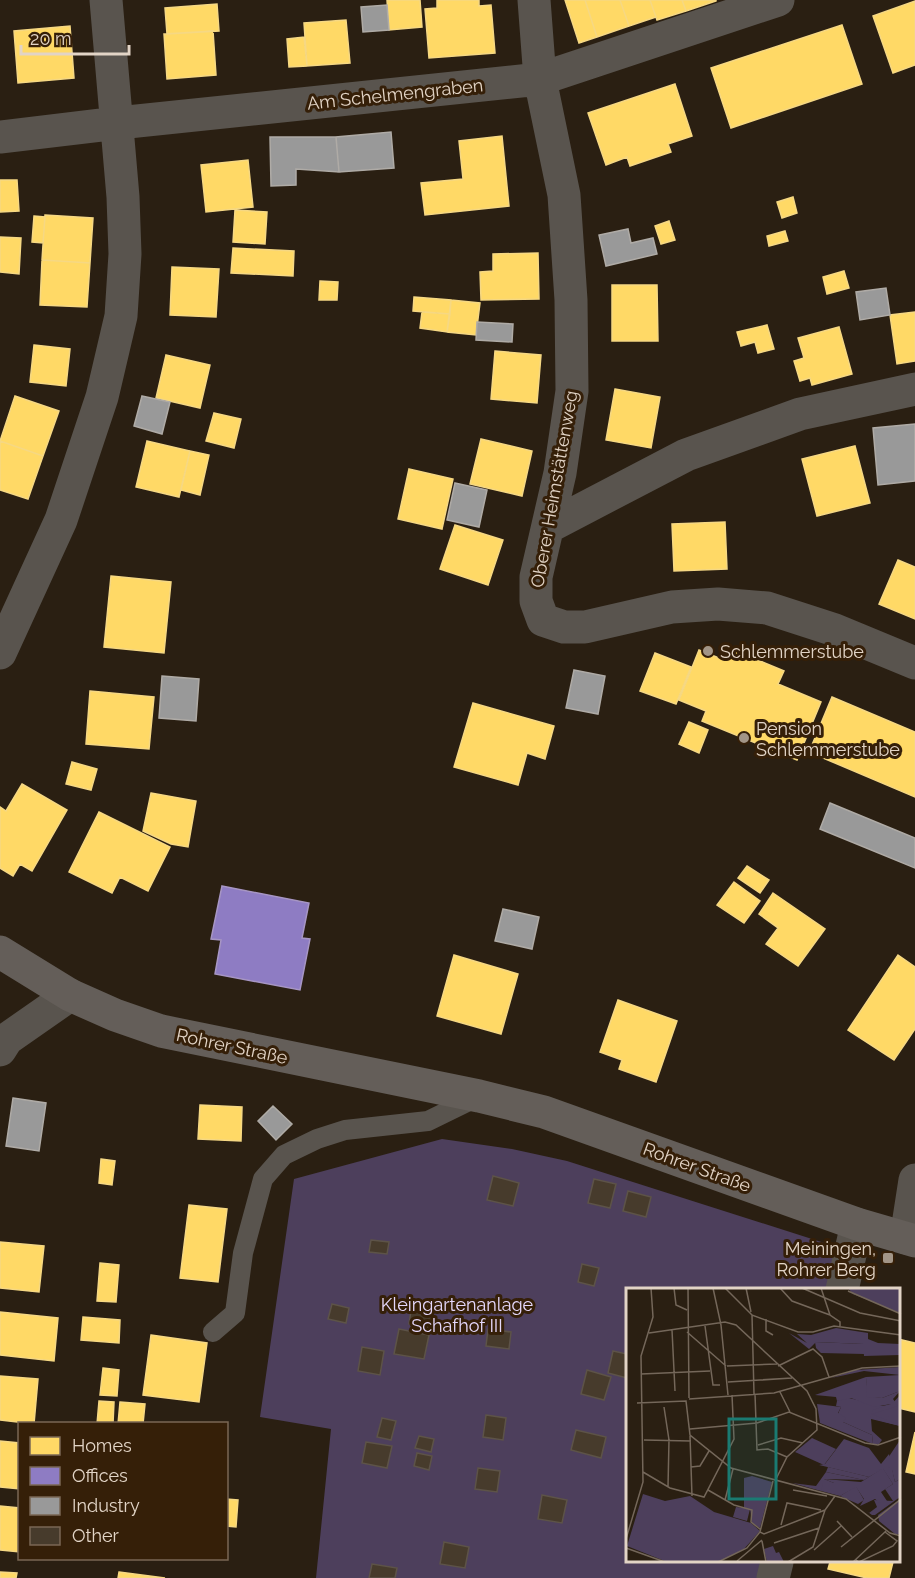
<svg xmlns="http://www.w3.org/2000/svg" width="915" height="1578" viewBox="0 0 915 1578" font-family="Raleway,sans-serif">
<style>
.garden{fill:#4d3f5c}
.homes{fill:#ffd966;stroke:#f6d883;stroke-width:1.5}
.offices{fill:#8e7cc3;stroke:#a796c4;stroke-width:1.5}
.industry{fill:#999;stroke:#afaba6;stroke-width:1.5}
.building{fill:#473b2c;stroke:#5d5348;stroke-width:1.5}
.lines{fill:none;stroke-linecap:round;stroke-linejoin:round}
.service{stroke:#59544e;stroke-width:20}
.minor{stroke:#59544e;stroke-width:33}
.secondary{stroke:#645e59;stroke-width:33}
.poi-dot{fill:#a29587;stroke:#351f08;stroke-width:2}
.labels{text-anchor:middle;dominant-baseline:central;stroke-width:6;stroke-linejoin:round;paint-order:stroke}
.street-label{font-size:18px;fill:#e2d4c6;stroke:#351f08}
.poi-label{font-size:18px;fill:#e2d4c6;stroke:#351f08;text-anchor:start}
.park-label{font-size:18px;fill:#e5d8fc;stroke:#351f08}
.inset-road{fill:none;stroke:#74675a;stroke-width:1.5}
.view{fill:#1a7b72;fill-opacity:0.15;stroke:#1a7b72;stroke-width:3}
.inset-edge{fill:none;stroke:#e2d4c6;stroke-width:3}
</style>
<rect width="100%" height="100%" fill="#2a1f12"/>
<path class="garden" d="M 442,1139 L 512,1149 L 567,1161 L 837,1247 L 827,1290 L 627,1290 L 627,1562 L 761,1562 L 757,1578 L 316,1578 L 331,1429 L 260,1417 L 294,1179 Z"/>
<path class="homes" d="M 387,0 L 420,0 L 422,27 L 389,30 Z
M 437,0 L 479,0 L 479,6 L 491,5 L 495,53 L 429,58 L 425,9 L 437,8 Z
M 565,0 L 585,0 L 597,37 L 579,43 Z
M 585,0 L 620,0 L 629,26 L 597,37 Z
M 620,0 L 650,0 L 656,17 L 629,26 Z
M 650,0 L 682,0 L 686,11 L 657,20 Z
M 682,0 L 716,0 L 716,1 L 686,11 Z
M 915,1 L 915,65 L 893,73 L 873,16 Z
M 217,4 L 219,31 L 167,34 L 165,8 Z
M 346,20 L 350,63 L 307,66 L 304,23 Z
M 842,25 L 862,84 L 731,128 L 711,68 Z
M 70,26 L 74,78 L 18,83 L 14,31 Z
M 213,31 L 216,75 L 167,79 L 164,34 Z
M 304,37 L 307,66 L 289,67 L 287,39 Z
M 675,84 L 692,136 L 668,144 L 671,152 L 630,166 L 627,157 L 606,165 L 588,113 Z
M 502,136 L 509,206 L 425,215 L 421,183 L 463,179 L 459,141 Z
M 248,160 L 253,207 L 206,212 L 201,165 Z
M 0,180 L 17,180 L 19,211 L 0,212 Z
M 793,197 L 797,213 L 782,218 L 777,202 Z
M 235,210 L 267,212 L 265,244 L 233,242 Z
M 45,215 L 93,218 L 90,263 L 42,260 Z
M 34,216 L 45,217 L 43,243 L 32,242 Z
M 669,221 L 675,240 L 661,244 L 655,226 Z
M 785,231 L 788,241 L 769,246 L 767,236 Z
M 0,237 L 21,238 L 19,274 L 0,272 Z
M 233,248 L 294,251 L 293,276 L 231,273 Z
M 538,253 L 539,299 L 481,300 L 480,272 L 493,271 L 493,254 Z
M 42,260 L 90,263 L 87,307 L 40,305 Z
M 172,267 L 219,269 L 216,317 L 170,315 Z
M 844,271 L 849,288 L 827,294 L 823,277 Z
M 320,281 L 338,282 L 337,300 L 319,300 Z
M 612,285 L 657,285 L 658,341 L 612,341 Z
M 414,297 L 451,300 L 450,314 L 413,311 Z
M 451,300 L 480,303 L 476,335 L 447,332 Z
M 422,312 L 450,314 L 447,332 L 420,328 Z
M 915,312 L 915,361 L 897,364 L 890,315 Z
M 767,325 L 774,349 L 758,353 L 755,342 L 741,346 L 737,332 Z
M 839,327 L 852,374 L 812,385 L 810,378 L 800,381 L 794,361 L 804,358 L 798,338 Z
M 34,345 L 70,349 L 66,386 L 30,382 Z
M 495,351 L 541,355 L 537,403 L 491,399 Z
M 166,355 L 210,365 L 200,408 L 156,398 Z
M 615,389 L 660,397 L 651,448 L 606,440 Z
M 15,396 L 59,411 L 43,456 L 0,441 Z
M 214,413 L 241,419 L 234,448 L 206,441 Z
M 481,439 L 532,451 L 522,496 L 470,484 Z
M 0,441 L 43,456 L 28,499 L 0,490 Z
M 147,441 L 190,451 L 179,497 L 136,487 Z
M 855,446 L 870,503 L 817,516 L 802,459 Z
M 190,451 L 209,455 L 200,495 L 181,490 Z
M 409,469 L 453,479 L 442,529 L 398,519 Z
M 725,522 L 727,569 L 674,571 L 672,524 Z
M 455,525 L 503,540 L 488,585 L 440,569 Z
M 898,560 L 915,567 L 915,619 L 879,604 Z
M 111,576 L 171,582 L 164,653 L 104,647 Z
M 729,648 L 784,671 L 778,684 L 821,702 L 797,760 L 702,721 L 706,711 L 679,700 L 699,650 L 724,660 Z
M 655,653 L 691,667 L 676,704 L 640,691 Z
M 90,691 L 154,697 L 149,749 L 86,744 Z
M 832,697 L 915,732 L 915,797 L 809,752 Z
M 473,703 L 554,726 L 545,759 L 527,753 L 518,785 L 454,767 Z
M 689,722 L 708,730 L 699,753 L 679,744 Z
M 72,762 L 97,769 L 91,790 L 66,784 Z
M 22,784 L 67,810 L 32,871 L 20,864 L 13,876 L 0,868 L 0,807 L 6,811 Z
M 151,793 L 196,801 L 188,847 L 171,844 L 143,831 Z
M 99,812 L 170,847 L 148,891 L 120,877 L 112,893 L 69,872 Z
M 747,866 L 769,880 L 760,893 L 738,878 Z
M 734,882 L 760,901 L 744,923 L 717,905 Z
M 773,893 L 825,929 L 798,966 L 766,944 L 778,928 L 759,914 Z
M 454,955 L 518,974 L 501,1034 L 437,1016 Z
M 898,955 L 915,967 L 915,1029 L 894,1060 L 848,1030 Z
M 618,1000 L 677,1021 L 656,1082 L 619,1069 L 622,1060 L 600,1052 Z
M 200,1105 L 242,1107 L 241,1141 L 198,1139 Z
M 101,1159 L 115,1161 L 112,1185 L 99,1183 Z
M 189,1205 L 227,1209 L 218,1282 L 180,1278 Z
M 0,1242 L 44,1246 L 39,1292 L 0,1288 Z
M 100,1263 L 119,1265 L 116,1302 L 97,1301 Z
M 0,1312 L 58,1318 L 54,1361 L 0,1355 Z
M 83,1317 L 120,1320 L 119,1343 L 81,1340 Z
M 151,1335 L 207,1343 L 199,1402 L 143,1395 Z
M 898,1339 L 915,1343 L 915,1412 L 898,1408 Z
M 103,1368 L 119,1370 L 117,1396 L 100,1395 Z
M 0,1376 L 38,1379 L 34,1424 L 0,1420 Z
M 99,1401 L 114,1402 L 113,1424 L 97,1424 Z
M 120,1402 L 145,1404 L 143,1424 L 118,1424 Z
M 915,1432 L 915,1474 L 906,1472 Z
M 0,1441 L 20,1443 L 20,1489 L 0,1487 Z
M 226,1499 L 238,1500 L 236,1527 L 226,1526 Z
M 0,1506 L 20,1508 L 20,1552 L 0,1550 Z
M 830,1562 L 893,1562 L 889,1578 L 867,1578 L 828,1569 Z
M 0,1572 L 17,1573 L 16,1578 L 0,1578 Z
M 119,1572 L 165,1578 L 118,1578 Z"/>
<path class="offices" d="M 222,886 L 309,903 L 302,938 L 310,939 L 300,990 L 215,974 L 221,940 L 211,939 Z"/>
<path class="industry" d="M 387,5 L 389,30 L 363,32 L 361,7 Z
M 391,132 L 394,168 L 339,172 L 336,137 Z
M 270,137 L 336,137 L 339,172 L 296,169 L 296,185 L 271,186 Z
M 628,229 L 631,243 L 653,238 L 657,254 L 606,266 L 599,235 Z
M 886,288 L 890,315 L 860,320 L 856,292 Z
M 477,322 L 513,324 L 512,342 L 476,340 Z
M 142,396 L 170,402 L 162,434 L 134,426 Z
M 915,424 L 915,481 L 878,485 L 873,428 Z
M 455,483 L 487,490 L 479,527 L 447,520 Z
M 574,670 L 605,676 L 598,714 L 566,708 Z
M 162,676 L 199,679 L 196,721 L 159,718 Z
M 830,803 L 915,838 L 915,868 L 820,829 Z
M 503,909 L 539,917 L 532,949 L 495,941 Z
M 13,1098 L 46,1103 L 39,1151 L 6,1146 Z
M 273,1106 L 292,1124 L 276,1140 L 258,1121 Z"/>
<path class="building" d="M 493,1176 L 519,1183 L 513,1206 L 487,1200 Z
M 594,1179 L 616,1184 L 610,1208 L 588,1203 Z
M 628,1191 L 651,1197 L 646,1217 L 623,1211 Z
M 371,1240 L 389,1242 L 387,1254 L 369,1252 Z
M 582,1264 L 599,1268 L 594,1286 L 578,1282 Z
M 332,1304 L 349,1308 L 346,1323 L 328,1319 Z
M 412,1304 L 434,1308 L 430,1328 L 409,1324 Z
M 399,1329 L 429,1335 L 424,1359 L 394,1354 Z
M 488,1329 L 511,1332 L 509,1349 L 486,1346 Z
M 362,1347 L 384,1351 L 380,1375 L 358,1371 Z
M 613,1351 L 627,1354 L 627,1378 L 608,1373 Z
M 587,1370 L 611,1377 L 604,1400 L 581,1394 Z
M 486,1415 L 506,1418 L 503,1440 L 483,1437 Z
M 382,1418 L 396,1421 L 391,1440 L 377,1437 Z
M 576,1430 L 606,1437 L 601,1458 L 571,1450 Z
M 419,1436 L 434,1439 L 431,1452 L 415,1448 Z
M 366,1442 L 392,1446 L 387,1468 L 362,1463 Z
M 417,1453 L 432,1456 L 429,1470 L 414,1466 Z
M 478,1468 L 500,1471 L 497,1492 L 475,1489 Z
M 542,1495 L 567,1500 L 562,1523 L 538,1519 Z
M 444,1542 L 469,1547 L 465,1568 L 440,1564 Z
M 372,1564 L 397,1568 L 395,1578 L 369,1578 Z"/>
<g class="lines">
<path class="service" d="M 213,1332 L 235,1313 L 243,1253 L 263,1179 L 284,1155 L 317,1139 L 345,1130 L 428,1121 L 477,1097"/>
<path class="minor" d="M 534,0 L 540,79 L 564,195 L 571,300 L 572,391 L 560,473 L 536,577 L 536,601 L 543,620 L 564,627 L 585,627 L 672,607 L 718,604 L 767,608 L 835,630 L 915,663
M 0,137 L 118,123 L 540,79 L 778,0
M 548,527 L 686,455 L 800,414 L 915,389
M 0,653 L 61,520 L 102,397 L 121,316 L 125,254 L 123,197 L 106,0
M 0,1050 L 7,1039 L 70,995
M 906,1238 L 915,1180
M 842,1290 L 857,1224
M 773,1578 L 777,1562"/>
<path class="secondary" d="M 0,952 L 70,995 L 115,1015 L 161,1031 L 479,1096 L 544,1112 L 857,1224 L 915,1241"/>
</g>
<g class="poi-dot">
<circle cx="708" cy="651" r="6"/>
<circle cx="744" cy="738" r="6"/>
<rect x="882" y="1252" width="12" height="12" rx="3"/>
</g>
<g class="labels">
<g class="street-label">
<text transform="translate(395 94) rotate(-6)">Am Schelmengraben</text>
<text transform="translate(554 489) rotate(-80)">Oberer Heimstättenweg</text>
<text transform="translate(232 1046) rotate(12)">Rohrer Straße</text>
<text transform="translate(697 1167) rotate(20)">Rohrer Straße</text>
</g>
<g class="poi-label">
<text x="720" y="651">Schlemmerstube</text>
<text x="756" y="728">Pension<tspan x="756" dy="21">Schlemmerstube</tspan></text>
<text x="876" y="1248" text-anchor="end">Meiningen,<tspan x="876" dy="21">Rohrer Berg</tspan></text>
</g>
<g class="park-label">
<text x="457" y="1304">Kleingartenanlage<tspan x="457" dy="21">Schafhof III</tspan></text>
</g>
</g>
<g transform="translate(626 1288)">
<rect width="274" height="274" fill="#2a1f12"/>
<path d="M 222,0 L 274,0 L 274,25 L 227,6 ZM 210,40 L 242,45 L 242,51 L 252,55 L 274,56 L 274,67 L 238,68 L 237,56 L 190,54 L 183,61 L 163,45 L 181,55 L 171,46 L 185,47 ZM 274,107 L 274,138 L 245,131 L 246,143 L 256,152 L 253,156 L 247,156 L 246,147 L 217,134 L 212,126 L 215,119 L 210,118 L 211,113 L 219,109 L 256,118 L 266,116 ZM 218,151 L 243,160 L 255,176 L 263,166 L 269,194 L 274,191 L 274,209 L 249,227 L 246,227 L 239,222 L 243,225 L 251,219 L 248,212 L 267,213 L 259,201 L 267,196 L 257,181 L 243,189 L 193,177 L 199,176 ZM 200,184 L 238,192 L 198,191 L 208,195 L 195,203 L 166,195 L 190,198 ZM 230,198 L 238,212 L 232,216 L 214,208 ZM 274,211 L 274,246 L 269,246 L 253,233 L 252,227 ZM 147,258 L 150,265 L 153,264 L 158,274 L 141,274 L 138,261 Z" fill="#4d3f5c"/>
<path d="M 274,79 L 274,87 L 238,83 L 205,90 L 229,82 ZM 240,89 L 242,108 L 256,110 L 274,103 L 267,111 L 272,118 L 246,126 L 260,132 L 263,128 L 263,133 L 274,138 L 244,130 L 247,122 L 265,116 L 248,119 L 225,110 L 211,113 L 210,109 L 189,107 ZM 274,152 L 274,191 L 269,194 L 266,182 L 258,176 ZM 257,180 L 267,196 L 255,204 L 263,216 L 258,218 L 249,211 L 234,218 L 238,211 L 230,199 L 214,208 L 195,203 L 197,195 L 208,195 L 198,191 L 235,194 Z" fill="#4d3f5c"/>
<path d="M 17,206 L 39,213 L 64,208 L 88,224 L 125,235 L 134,243 L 118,261 L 92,274 L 41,274 L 1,258 Z" fill="#4d3f5c"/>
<path d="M 189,54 L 238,56 L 238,66 L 195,65 L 190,60 ZM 274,87 L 274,103 L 256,110 L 241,109 L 240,89 ZM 191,116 L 215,119 L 212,125 L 220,130 L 217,134 L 246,147 L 247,156 L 194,135 ZM 186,150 L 210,161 L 198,177 L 169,164 ZM 202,179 L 227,185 L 243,189 L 238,192 L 200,184 ZM 126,188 L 146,194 L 134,240 L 126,235 L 124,221 L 121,233 L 107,229 L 110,219 L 118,220 L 118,190 Z" fill="#4d3f5c"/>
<path class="inset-road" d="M 48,0 L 50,17 L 61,22M 62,0 L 63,110M 87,0 L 95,37 L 102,107M 99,0 L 126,27M 120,0 L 125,24M 154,0 L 166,13 L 204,27M 176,0 L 234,25 L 275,33M 195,0 L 204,27 L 214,34 L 214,38M 222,3 L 275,26M 140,31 L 140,43 L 147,47M 79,38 L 87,97 L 94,97M 46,42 L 49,103M 61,44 L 100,78M 23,45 L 99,34 L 110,37 L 181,103 L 190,121 L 191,142 L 161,169 L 149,193M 101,78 L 151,76M 152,78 L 187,61 L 196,69 L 203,89M 15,86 L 84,83M 102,94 L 166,90M 154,104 L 164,124M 128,106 L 126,27 L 172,44 L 187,44 L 208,38 L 275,47M 129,106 L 131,162 L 142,161 L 161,169M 63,111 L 148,105 L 236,80 L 275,78M 11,115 L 60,113 L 64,147 L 105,180 L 220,211 L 264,245 L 275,248M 38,119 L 43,152M 64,141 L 131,135 L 163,124 L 239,155 L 252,157 L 275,149M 64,148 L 66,208M 18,152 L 65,153M 132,157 L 155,150 L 177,155M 65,179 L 74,178 L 83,163M 17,184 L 44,200 L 78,209 L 108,151 L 106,107M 42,199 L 43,152M 82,202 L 108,217 L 126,222 L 125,234 L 135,242M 167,202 L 201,208M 99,212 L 107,181M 211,233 L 226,249M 155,237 L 161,215 L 195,222M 134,244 L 138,246 L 199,222M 0,251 L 17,194 L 15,68 L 27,29 L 25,0M 136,253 L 140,274M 148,255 L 193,240M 215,259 L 275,211M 0,260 L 39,274M 188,262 L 215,238M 230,272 L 233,274 L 267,258 L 271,253 L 259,244M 111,273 L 136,252M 92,274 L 121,260 L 134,244 L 147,193M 162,274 L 187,259 L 199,222 L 209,208M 227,274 L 260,243"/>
<path class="view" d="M 103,131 L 150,131 L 150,211 L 103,211 Z"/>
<rect width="274" height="274" class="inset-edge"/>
</g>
<rect x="18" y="1422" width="210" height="138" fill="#351f08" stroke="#7a6754" stroke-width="1.5"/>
<rect x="30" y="1437" width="30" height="18" fill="#ffd966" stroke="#7a6754" stroke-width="1.5"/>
<text x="72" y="1452" font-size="18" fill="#e2d4c6">Homes</text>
<rect x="30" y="1467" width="30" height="18" fill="#8e7cc3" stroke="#7a6754" stroke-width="1.5"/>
<text x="72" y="1482" font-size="18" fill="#e2d4c6">Offices</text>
<rect x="30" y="1497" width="30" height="18" fill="#999999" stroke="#7a6754" stroke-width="1.5"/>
<text x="72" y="1512" font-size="18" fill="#e2d4c6">Industry</text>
<rect x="30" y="1527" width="30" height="18" fill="#473b2c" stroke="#7a6754" stroke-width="1.5"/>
<text x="72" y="1542" font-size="18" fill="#e2d4c6">Other</text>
<path d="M21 45v9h108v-9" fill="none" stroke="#e2d4c6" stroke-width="3"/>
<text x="30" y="45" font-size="18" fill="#e2d4c6" stroke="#351f08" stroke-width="4.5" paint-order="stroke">20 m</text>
</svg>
